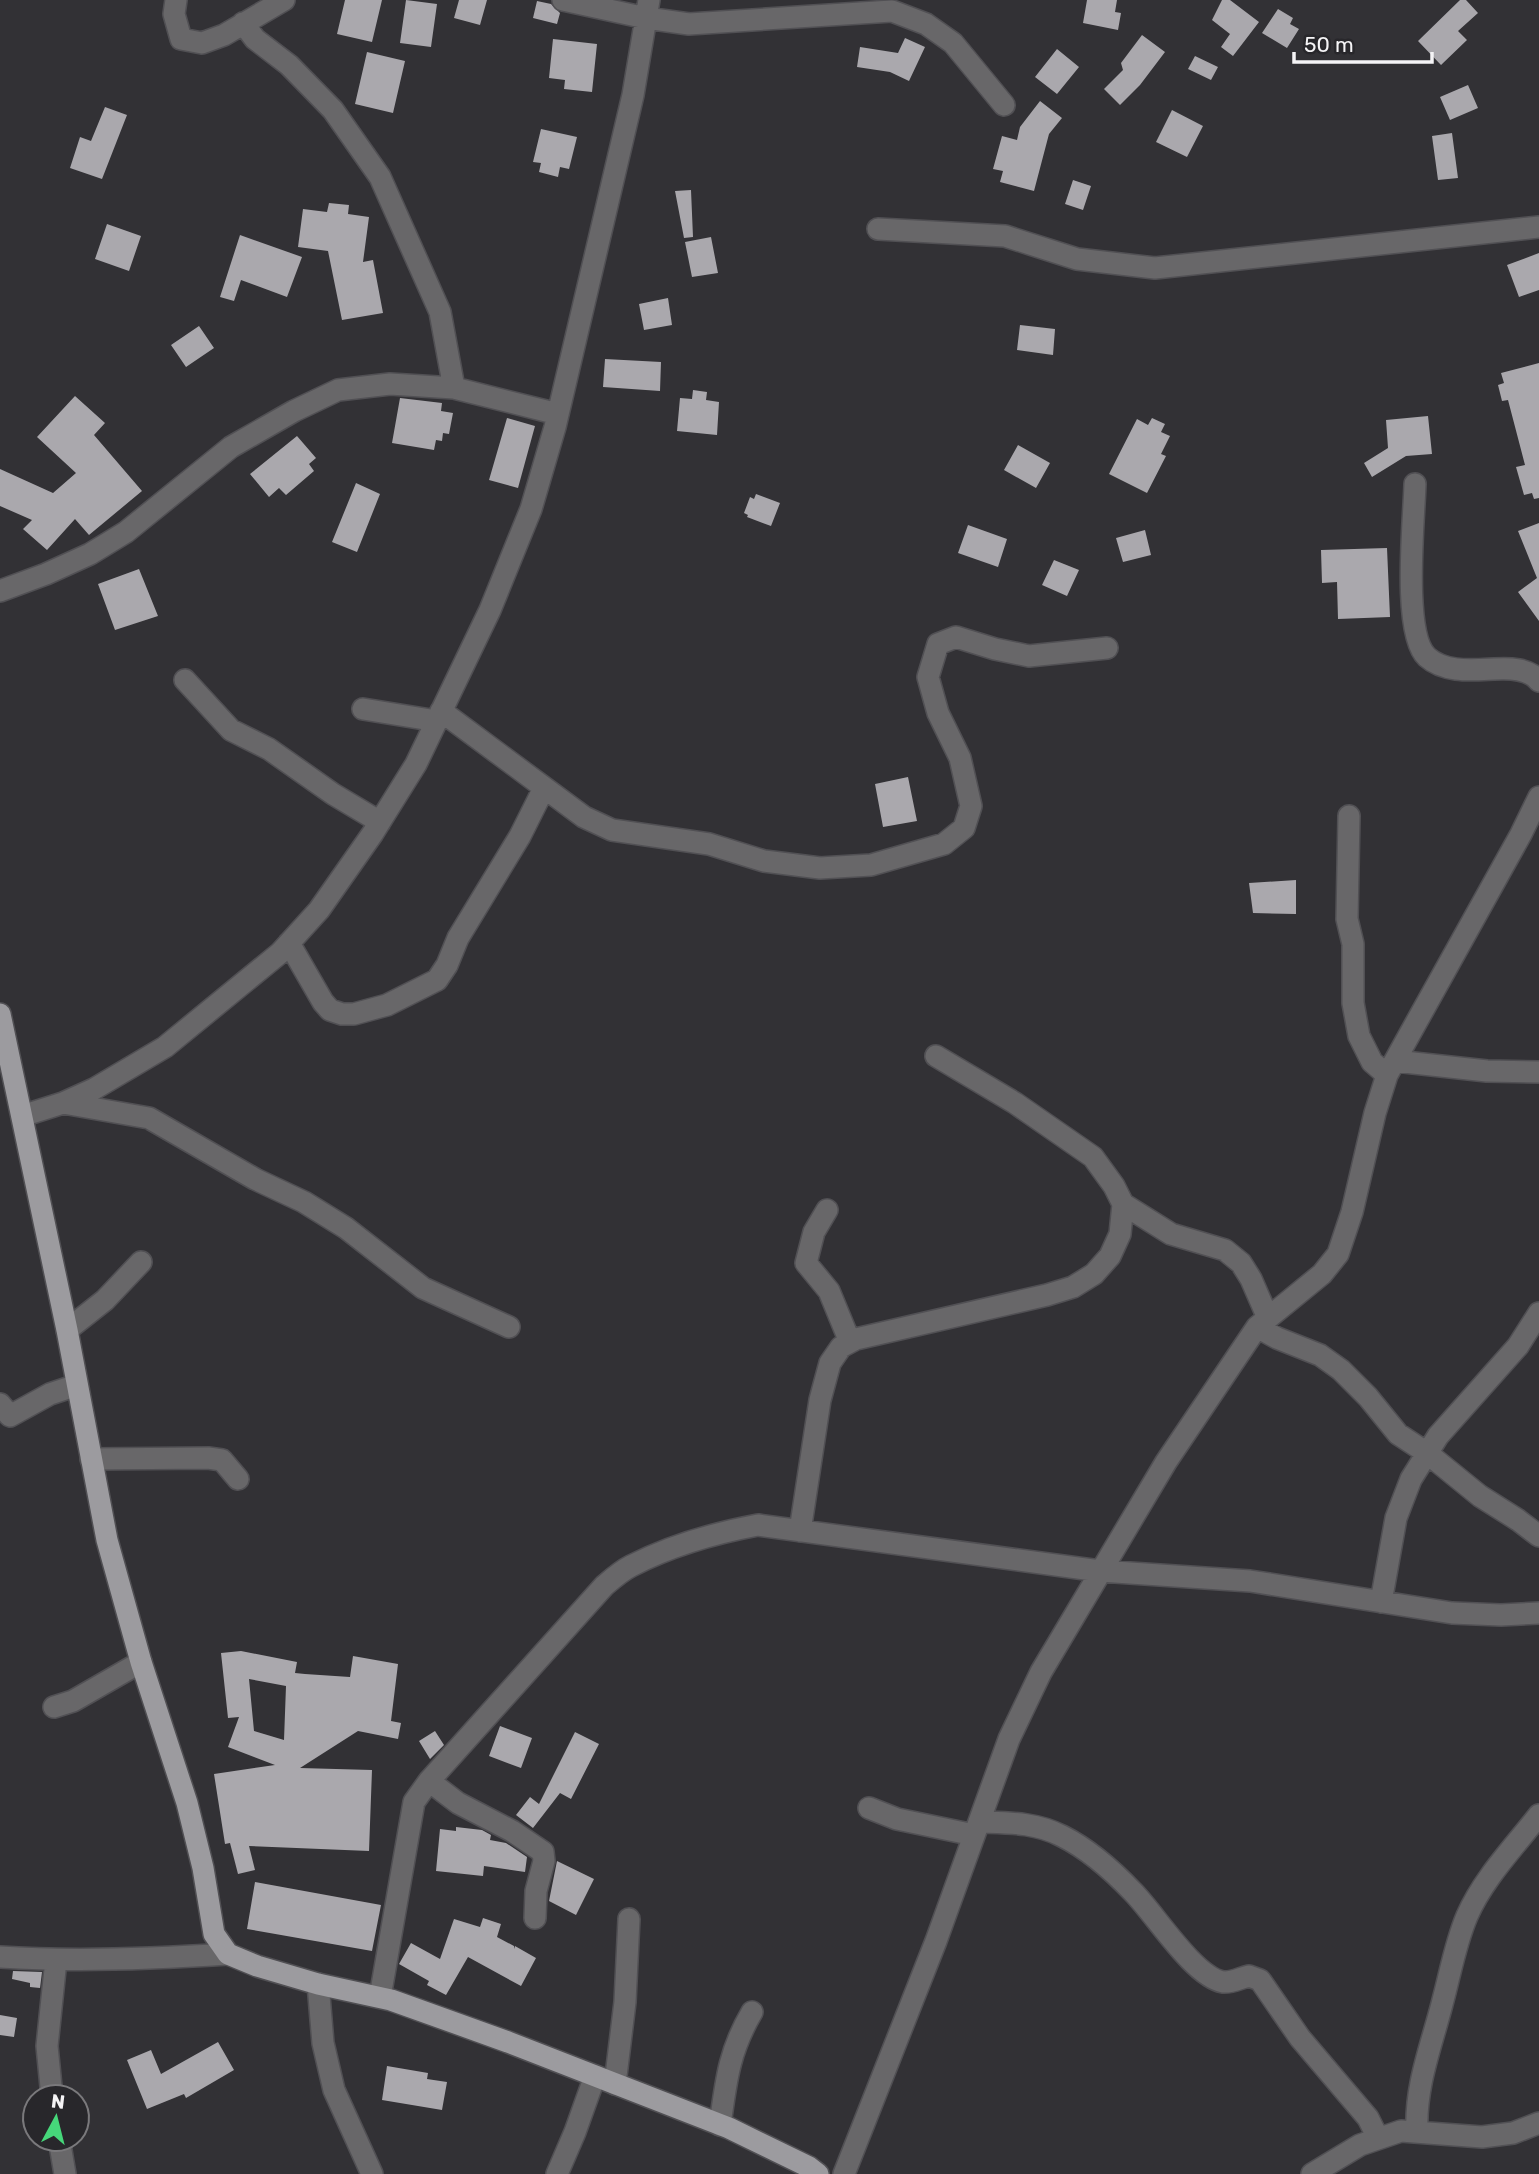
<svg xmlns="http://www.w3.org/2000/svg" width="1539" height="2174" viewBox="0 0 1539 2174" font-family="Rubik,sans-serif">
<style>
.building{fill:#aaa8ad;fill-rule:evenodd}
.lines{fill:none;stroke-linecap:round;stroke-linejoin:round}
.minor-casing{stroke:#515054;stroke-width:24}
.major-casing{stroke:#515054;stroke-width:24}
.minor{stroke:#686769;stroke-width:21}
.major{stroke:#9c9b9f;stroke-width:21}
</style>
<rect width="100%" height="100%" fill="#323135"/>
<path class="building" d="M 345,0 L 382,0 L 372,42 L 337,34 Z
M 406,0 L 437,4 L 431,47 L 400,43 Z
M 459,0 L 487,0 L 480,25 L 454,18 Z
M 1087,0 L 1117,0 L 1115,12 L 1121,13 L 1118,30 L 1083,23 Z
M 1222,0 L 1230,0 L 1259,22 L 1233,56 L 1221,47 L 1230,34 L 1212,20 Z
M 1460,0 L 1466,0 L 1478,13 L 1458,31 L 1467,40 L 1441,65 L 1418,41 Z
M 537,1 L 551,4 L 560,13 L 557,24 L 533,18 Z
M 1278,9 L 1293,18 L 1290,24 L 1299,29 L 1287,48 L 1262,33 Z
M 1142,35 L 1165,52 L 1140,85 L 1120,105 L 1104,89 L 1123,70 L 1121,63 Z
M 905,38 L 925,47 L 909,81 L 890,72 L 857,67 L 860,47 L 898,53 Z
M 553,39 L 597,44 L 592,92 L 564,89 L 565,80 L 549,78 Z
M 1057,49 L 1079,67 L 1057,94 L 1035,77 Z
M 367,52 L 405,61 L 393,113 L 355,104 Z
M 1195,56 L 1218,67 L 1211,80 L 1188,69 Z
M 1468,85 L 1478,108 L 1450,120 L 1440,97 Z
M 1040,101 L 1062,118 L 1049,134 L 1034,191 L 1000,182 L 1003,171 L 993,169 L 1002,136 L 1017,140 L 1020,127 Z
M 105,107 L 127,115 L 102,179 L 70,168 L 80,137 L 91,141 Z
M 1172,110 L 1203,126 L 1187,157 L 1156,142 Z
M 541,129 L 577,137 L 569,169 L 560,167 L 558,177 L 539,172 L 541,163 L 533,162 Z
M 1452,133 L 1458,178 L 1438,180 L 1432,136 Z
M 1073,180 L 1091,186 L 1083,210 L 1065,204 Z
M 691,190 L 693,237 L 684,238 L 675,191 Z
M 329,203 L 349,205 L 348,214 L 369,217 L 363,262 L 373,260 L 383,313 L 342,320 L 328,251 L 298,247 L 303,209 L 327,212 Z
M 107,224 L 141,236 L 129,271 L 95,259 Z
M 240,235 L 302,257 L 287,297 L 241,280 L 234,301 L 220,297 Z
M 711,237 L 718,273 L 692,277 L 685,242 Z
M 1539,253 L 1539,290 L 1519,297 L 1507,265 Z
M 668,298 L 672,325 L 644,330 L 639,304 Z
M 1020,325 L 1055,329 L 1053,355 L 1017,350 Z
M 199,326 L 214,348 L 186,367 L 171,345 Z
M 605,359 L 661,362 L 660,391 L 603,387 Z
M 1539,363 L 1539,498 L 1534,499 L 1532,493 L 1524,495 L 1516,467 L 1525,465 L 1508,400 L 1502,401 L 1498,385 L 1504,383 L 1501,373 Z
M 693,390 L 707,392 L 706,400 L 719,402 L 717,435 L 677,431 L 680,398 L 692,399 Z
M 75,396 L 105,423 L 94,435 L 142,491 L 89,535 L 75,519 L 47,550 L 23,529 L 32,520 L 0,506 L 0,469 L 53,493 L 76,473 L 37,437 Z
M 400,398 L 442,403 L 441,411 L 453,413 L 449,434 L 443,433 L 442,441 L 436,440 L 434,450 L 392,443 Z
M 1428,416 L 1432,454 L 1406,456 L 1372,477 L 1364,463 L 1388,448 L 1386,420 Z
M 507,418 L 535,426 L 518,488 L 489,480 Z
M 1152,418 L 1165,424 L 1161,432 L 1170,436 L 1161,454 L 1166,456 L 1147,493 L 1109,474 L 1137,419 L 1148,425 Z
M 297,436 L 316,458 L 309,464 L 314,471 L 286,495 L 279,488 L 269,497 L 250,474 Z
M 1018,445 L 1050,463 L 1036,488 L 1004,470 Z
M 356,483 L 380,494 L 357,552 L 332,542 Z
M 756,494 L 780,503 L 771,526 L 747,517 L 748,515 L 744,513 L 750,497 L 754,499 Z
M 1539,523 L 1539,621 L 1518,592 L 1537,578 L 1518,531 Z
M 968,525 L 1007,539 L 998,567 L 958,553 Z
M 1145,530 L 1151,555 L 1123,562 L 1116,538 Z
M 1387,548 L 1390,617 L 1338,619 L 1337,582 L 1322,583 L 1321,550 Z
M 1054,560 L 1079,570 L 1067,596 L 1042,585 Z
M 139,569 L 158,616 L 115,630 L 98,584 Z
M 908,777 L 917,821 L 883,827 L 875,784 Z
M 1296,880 L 1296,914 L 1253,913 L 1249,883 Z
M 241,1651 L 297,1662 L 295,1673 L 305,1674 L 350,1677 L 353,1656 L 398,1664 L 391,1721 L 401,1723 L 398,1739 L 358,1731 L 300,1768 L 372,1770 L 369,1851 L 249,1846 L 255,1870 L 238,1874 L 230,1843 L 225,1844 L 214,1774 L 275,1765 L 228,1747 L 239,1717 L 228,1718 L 221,1653 ZM 249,1679 L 286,1686 L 284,1740 L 254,1731 Z
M 500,1726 L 532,1738 L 521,1768 L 489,1756 Z
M 435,1731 L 444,1745 L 430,1759 L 419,1741 Z
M 575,1732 L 599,1744 L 571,1799 L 560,1793 L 533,1828 L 516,1815 L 530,1797 L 539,1804 Z
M 456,1827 L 482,1830 L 491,1835 L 490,1840 L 506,1843 L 527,1857 L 525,1872 L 484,1866 L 483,1876 L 436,1871 L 440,1829 L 456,1831 Z
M 557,1861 L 594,1879 L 576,1915 L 549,1901 Z
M 255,1882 L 381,1905 L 372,1951 L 247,1929 Z
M 483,1918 L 501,1924 L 497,1937 L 514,1946 L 514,1949 L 515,1946 L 536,1958 L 521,1986 L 468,1957 L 446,1995 L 427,1985 L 429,1981 L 399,1964 L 411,1943 L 440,1959 L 454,1919 L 480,1927 Z
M 13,1971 L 42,1972 L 40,1988 L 30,1987 L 30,1983 L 12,1979 Z
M 0,2015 L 17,2018 L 14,2037 L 0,2035 Z
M 218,2042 L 234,2070 L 186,2098 L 184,2094 L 147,2109 L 127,2060 L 151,2050 L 161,2074 Z
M 387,2066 L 428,2073 L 427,2079 L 447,2082 L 442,2110 L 382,2100 Z"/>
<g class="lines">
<g class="minor-casing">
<path id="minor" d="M 176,0 L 174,14 L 181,39 L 202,43 L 224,35 L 284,0
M 563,0 L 646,18 L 689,24 L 892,11 L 926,24 L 953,43 L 1004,105
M 243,23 L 255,39 L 289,65 L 333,110 L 380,177 L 440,312 L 454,388
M 878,229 L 1005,236 L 1077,259 L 1155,268 L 1539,227
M 1415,484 C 1414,520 1402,634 1427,657 C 1445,673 1472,670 1494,669 C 1509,668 1529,668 1539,681
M 0,591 L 46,574 L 90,554 L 126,532 L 231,447 L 294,411 L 338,390 L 390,384 L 454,388 L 558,414
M 185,680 L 231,730 L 269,749 L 333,794 L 380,822
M 363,709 L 437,721
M 441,711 L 584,817 L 612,830 L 709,844 L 764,861 L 820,868 L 871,865 L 944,844 L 964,828 L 971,806 L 960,758 L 938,713 L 928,677 L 938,644 L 956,637 L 995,649 L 1029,656 L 1107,648
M 1349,816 L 1347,919 L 1353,944 L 1353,1003 L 1359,1036 L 1372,1062 L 1387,1075
M 289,943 L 323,1002 L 330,1010 L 342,1014 L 354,1014 L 387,1005 L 437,980 L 447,965 L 458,938 L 520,836 L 544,788
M 1395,1061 L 1487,1071 L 1539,1072
M 63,1103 L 149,1118 L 255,1179 L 304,1202 L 346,1228 L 423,1288 L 509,1327
M 22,1116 L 63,1103 L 94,1089 L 165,1047 L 280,953 L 319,910 L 373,833 L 416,764 L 490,610 L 531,509 L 555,427 L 633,95 L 649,0
M 1123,1204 L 1171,1234 L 1225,1250 L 1241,1263 L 1251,1279 L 1268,1318
M 827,1210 L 814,1232 L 806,1263 L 829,1291 L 850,1342
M 1257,1327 L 1277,1338 L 1320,1355 L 1341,1370 L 1368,1397 L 1398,1434 L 1427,1453 L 1480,1496 L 1518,1520 L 1539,1536
M 67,1330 L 105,1300 L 141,1262
M 0,1404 L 10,1416 L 50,1394 L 77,1385
M 91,1459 L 208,1458 L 222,1460 L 238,1479
M 800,1531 L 820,1400 L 830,1363 L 841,1347 L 856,1339 L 1047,1295 L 1073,1287 L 1094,1274 L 1110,1256 L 1120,1234 L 1123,1204 L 1114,1186 L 1093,1157 L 1015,1103 L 936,1056
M 1381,1602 L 1396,1518 L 1411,1479 L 1438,1436 L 1518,1346 L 1539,1313
M 54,1707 L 73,1701 L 141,1662
M 429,1781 L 458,1803 L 512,1831 L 543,1852 L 544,1861 L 536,1891 L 535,1918
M 869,1808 L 897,1819 L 974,1835
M 979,1822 C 1008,1823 1035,1822 1062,1836 C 1088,1849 1113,1871 1133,1892 C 1155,1914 1193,1976 1223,1982 C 1232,1983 1240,1978 1249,1976 L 1260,1980 L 1300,2038 L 1368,2118 L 1378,2138
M 0,1957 C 76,1962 152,1959 228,1954
M 318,1984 L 323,2043 L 334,2090 L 372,2174
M 380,1997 L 414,1802 L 429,1781 L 604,1586 C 612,1579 621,1571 631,1566 C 670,1546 715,1533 758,1525 L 1100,1571 L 1250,1581 L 1452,1613 L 1501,1615 L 1539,1613
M 615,2084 L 625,2002 L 629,1919
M 52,2097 L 47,2046 L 56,1960
M 720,2125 C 726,2081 729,2051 752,2012
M 1417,2131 C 1415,2086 1431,2047 1442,2004 C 1450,1975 1455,1944 1467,1916 C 1483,1879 1514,1847 1539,1815
M 59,2139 L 65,2174
M 557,2174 L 575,2132 L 595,2076
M 844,2174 L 936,1941 L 1009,1739 L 1041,1672 L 1166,1462 L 1257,1327 L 1322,1274 L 1338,1254 L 1352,1212 L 1375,1113 L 1387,1075 L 1521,834 L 1539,797
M 1312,2174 L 1360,2145 L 1401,2131 L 1482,2137 L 1513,2133 L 1539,2123"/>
</g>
<g class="major-casing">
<path id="major" d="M 0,1014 L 67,1330 L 107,1540 L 141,1662 L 187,1803 L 203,1868 L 214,1934 L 228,1954 L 257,1966 L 318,1984 L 391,2000 L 508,2042 L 729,2128 L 809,2167 L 818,2174"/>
</g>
<use href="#minor" class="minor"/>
<use href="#major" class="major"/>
</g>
<g transform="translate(56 2118) rotate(7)"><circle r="33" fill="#28272b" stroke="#7a797c" stroke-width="2"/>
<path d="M0-5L12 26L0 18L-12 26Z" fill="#46d77a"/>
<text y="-10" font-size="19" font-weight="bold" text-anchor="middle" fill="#f5f4f6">N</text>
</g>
<path d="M1294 52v10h138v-10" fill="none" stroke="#f5f4f6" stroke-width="3.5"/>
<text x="1304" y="52" font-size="21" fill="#f5f4f6" stroke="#28272b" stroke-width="5" paint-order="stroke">50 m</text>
</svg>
